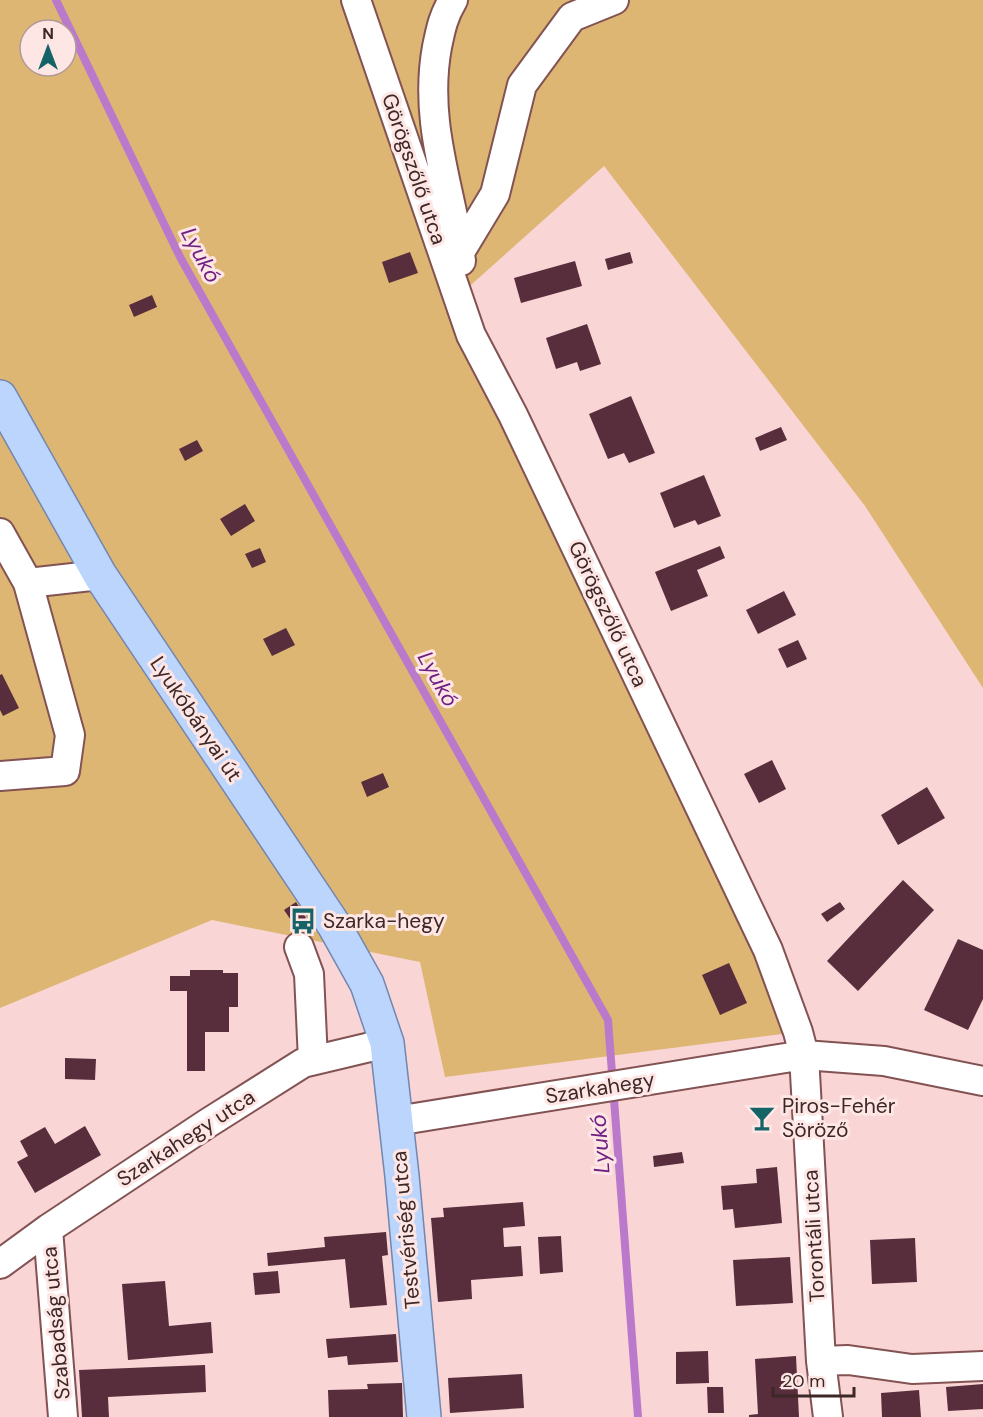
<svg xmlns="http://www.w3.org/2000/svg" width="983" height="1417" viewBox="0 0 983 1417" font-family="'DM Sans',sans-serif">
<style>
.green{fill:#deb674;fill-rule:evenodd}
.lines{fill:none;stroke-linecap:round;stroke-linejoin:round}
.stream{stroke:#ba79cb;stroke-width:8}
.building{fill:#582d3c}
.minor-casing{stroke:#835252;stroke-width:32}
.major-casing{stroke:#7386b0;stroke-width:36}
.minor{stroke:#fff;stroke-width:28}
.major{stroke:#bcd5fc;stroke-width:33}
.labels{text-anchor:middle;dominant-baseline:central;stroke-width:6;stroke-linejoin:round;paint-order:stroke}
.street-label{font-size:21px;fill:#3d2727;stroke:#fee6e5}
.poi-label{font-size:21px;fill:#3d2727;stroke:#fee6e5;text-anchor:start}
.water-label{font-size:22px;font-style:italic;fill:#6f1f82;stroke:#fee6e5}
</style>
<rect width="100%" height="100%" fill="#f9d5d5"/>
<path class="green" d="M 0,0 L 983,0 L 983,688 L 865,506 L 604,166 L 462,293 L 798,1032 L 445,1077 L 420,962 L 212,920 L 0,1008 ZM 30,30 L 66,30 L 66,66 L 30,66 Z"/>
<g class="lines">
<path class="stream" d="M 56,0 L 180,257 L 608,1020 L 638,1417"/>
</g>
<path class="building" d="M 410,252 L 418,273 L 389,283 L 382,262 Z
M 630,252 L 633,263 L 608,270 L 605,259 Z
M 575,261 L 582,286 L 521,303 L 514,278 Z
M 152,295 L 157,307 L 134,317 L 129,305 Z
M 587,324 L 601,364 L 580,371 L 577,362 L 556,369 L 546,338 Z
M 631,396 L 655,453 L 629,463 L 624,453 L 608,459 L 589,414 Z
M 781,427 L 787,440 L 760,451 L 755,438 Z
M 197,440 L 203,451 L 185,461 L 179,449 Z
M 704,475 L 721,516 L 698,525 L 695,520 L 674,528 L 660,493 Z
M 245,504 L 255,521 L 231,536 L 220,519 Z
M 720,546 L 725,558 L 697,570 L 708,596 L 671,611 L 655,572 Z
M 260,548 L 266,562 L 252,568 L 245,554 Z
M 784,591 L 796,615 L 758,634 L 746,610 Z
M 286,628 L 295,645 L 272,656 L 263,639 Z
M 798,640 L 807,659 L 787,668 L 778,649 Z
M 2,674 L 19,708 L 3,716 L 0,710 L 0,675 Z
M 772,760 L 786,789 L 759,803 L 744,774 Z
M 383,773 L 389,787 L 367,797 L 361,782 Z
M 927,787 L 945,818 L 898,845 L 881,815 Z
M 903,880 L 934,910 L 858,991 L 827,961 Z
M 296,902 L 306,918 L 295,926 L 284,910 Z
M 840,902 L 845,909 L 827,922 L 821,914 Z
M 958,939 L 983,950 L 983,999 L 968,1030 L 924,1010 Z
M 729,963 L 747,1003 L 720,1015 L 702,975 Z
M 190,970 L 223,970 L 223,973 L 238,973 L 238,1007 L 229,1007 L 229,1032 L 205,1032 L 205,1071 L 187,1071 L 187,991 L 170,991 L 170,976 L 190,976 Z
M 65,1058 L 96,1059 L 95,1080 L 65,1079 Z
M 85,1126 L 101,1155 L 35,1193 L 17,1162 L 28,1156 L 20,1141 L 45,1127 L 55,1144 Z
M 682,1152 L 684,1163 L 654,1167 L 653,1156 Z
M 777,1167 L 782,1223 L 735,1228 L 733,1209 L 723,1210 L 721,1186 L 757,1183 L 756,1169 Z
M 523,1202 L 525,1226 L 503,1228 L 504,1247 L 521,1246 L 523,1276 L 471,1280 L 472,1299 L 438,1302 L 431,1218 L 444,1217 L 443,1208 Z
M 386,1232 L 388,1255 L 382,1256 L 387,1305 L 350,1308 L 345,1259 L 268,1266 L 267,1253 L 325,1247 L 324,1237 Z
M 561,1236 L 563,1272 L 540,1274 L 538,1237 Z
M 915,1238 L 917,1282 L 872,1284 L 870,1240 Z
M 790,1257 L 793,1303 L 736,1306 L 733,1260 Z
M 278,1271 L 280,1293 L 255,1295 L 253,1273 Z
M 165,1281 L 169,1326 L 211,1322 L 213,1353 L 128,1360 L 122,1284 Z
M 396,1334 L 398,1362 L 348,1365 L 347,1356 L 328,1358 L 326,1339 Z
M 708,1351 L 709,1383 L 676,1384 L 676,1352 Z
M 796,1356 L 799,1417 L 749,1417 L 749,1415 L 758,1414 L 755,1359 Z
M 205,1365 L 206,1392 L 108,1397 L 109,1417 L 82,1417 L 79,1370 Z
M 522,1374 L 524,1408 L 450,1413 L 448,1378 Z
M 402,1383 L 403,1417 L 329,1417 L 328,1390 L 368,1389 L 367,1384 Z
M 983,1384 L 983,1409 L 948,1411 L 946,1387 Z
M 707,1387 L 723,1387 L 724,1413 L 708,1413 Z
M 919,1390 L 921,1417 L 882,1417 L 881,1393 Z"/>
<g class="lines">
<g class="minor-casing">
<path id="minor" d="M 356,0 L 471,335 L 513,415 L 768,950 L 798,1032 L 804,1055 L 821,1361 L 828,1417
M 453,0 C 443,17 441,28 437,47 C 423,123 451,188 461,261
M 460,252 L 495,194 L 522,85 L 572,17 L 614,0
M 0,533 L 28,583 L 70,735 L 65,771 L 0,776
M 28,583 L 100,575
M 299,947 L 309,974 L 313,1060
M 396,1121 L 804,1055 L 884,1061 L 983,1081
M 48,1229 L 63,1417
M 0,1264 L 48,1229 L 208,1123 L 303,1063 L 387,1043
M 821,1361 L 848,1360 L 912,1369 L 983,1366"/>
</g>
<g class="major-casing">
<path id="major" d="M 0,397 L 100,575 L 334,925 L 367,984 L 387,1043 L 402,1176 L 424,1417"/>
</g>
<use href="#minor" class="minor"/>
<use href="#major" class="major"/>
</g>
<defs>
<g id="bus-bare" transform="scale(2.07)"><path d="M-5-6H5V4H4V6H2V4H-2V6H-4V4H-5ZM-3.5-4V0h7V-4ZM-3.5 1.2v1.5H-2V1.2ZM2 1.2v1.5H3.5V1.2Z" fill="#146367" stroke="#fee6e5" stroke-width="2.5" paint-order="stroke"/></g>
<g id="bar-bare" transform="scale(2.07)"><path d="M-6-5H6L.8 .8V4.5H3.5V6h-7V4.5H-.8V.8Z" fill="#146367" stroke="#fee6e5" stroke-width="2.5" paint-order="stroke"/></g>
</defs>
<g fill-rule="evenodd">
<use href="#bus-bare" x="303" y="921"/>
<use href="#bar-bare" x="762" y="1118"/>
</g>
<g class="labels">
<g class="street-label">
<text transform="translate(414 169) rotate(71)">Görögszőlő utca</text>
<text transform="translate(608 614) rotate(65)">Görögszőlő utca</text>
<text transform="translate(196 719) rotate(56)">Lyukóbányai út</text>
<text transform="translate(600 1088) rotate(-9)">Szarkahegy</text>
<text transform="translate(186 1138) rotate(-33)">Szarkahegy utca</text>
<text transform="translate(406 1230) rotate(-95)">Testvériség utca</text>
<text transform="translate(814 1236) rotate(-93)">Torontáli utca</text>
<text transform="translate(56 1323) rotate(-95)">Szabadság utca</text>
</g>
<g class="poi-label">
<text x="323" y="921">Szarka-hegy</text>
<text x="782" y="1106">Piros-Fehér<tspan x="782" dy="24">Söröző</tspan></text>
</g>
<g class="water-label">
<text transform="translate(201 255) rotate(62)">Lyukó</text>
<text transform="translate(438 679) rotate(61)">Lyukó</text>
<text transform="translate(600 1144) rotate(-94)">Lyukó</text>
</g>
</g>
<g transform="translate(48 48)"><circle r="28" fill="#fee6e5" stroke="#b19a99" stroke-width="1.5"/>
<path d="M0-4.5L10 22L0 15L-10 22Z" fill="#146367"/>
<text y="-9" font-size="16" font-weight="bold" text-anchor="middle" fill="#3d2727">N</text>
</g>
<path d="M773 1387v9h81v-9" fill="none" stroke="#3d2727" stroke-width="3"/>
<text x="782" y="1387" font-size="18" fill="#3d2727" stroke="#fee6e5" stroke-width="4.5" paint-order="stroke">20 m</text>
</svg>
